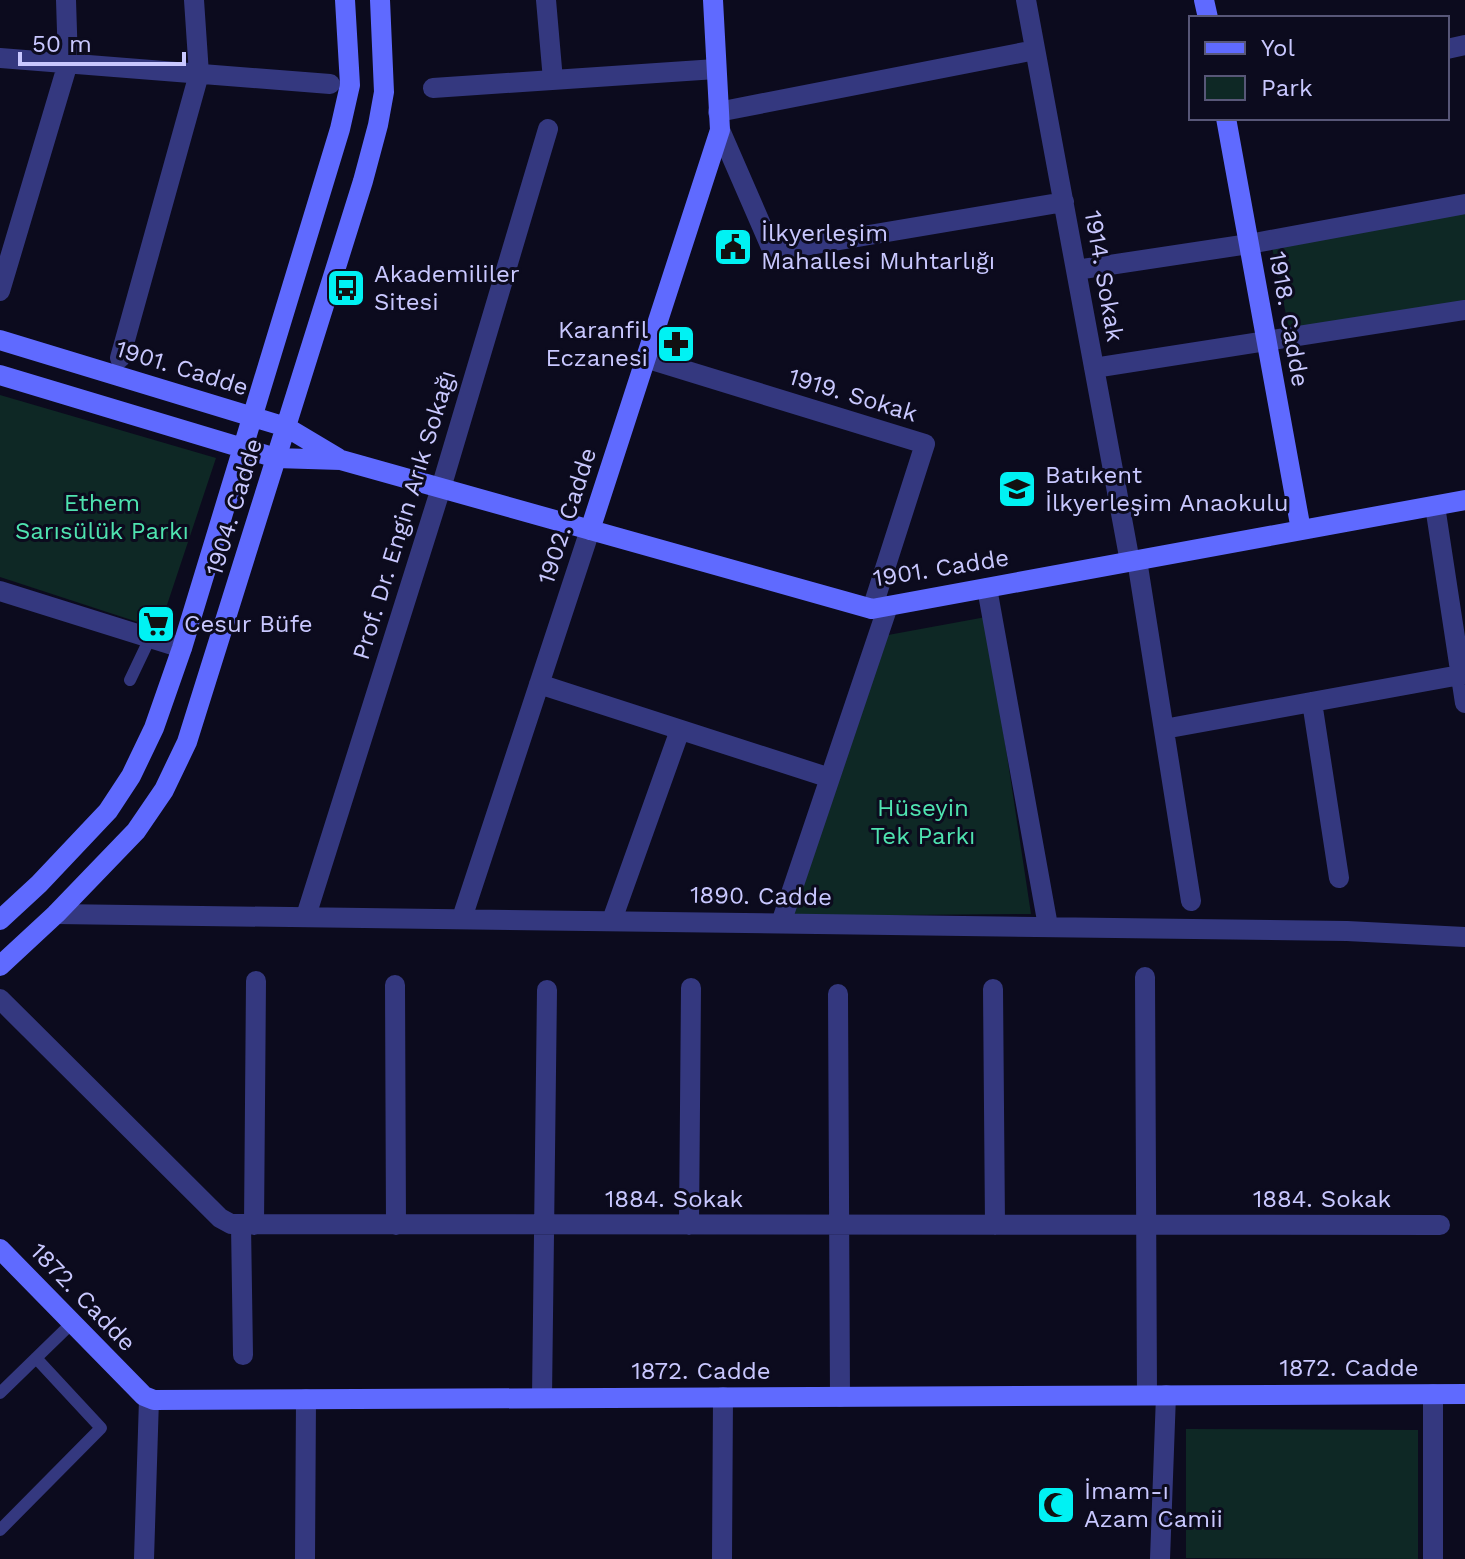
<svg xmlns="http://www.w3.org/2000/svg" width="1465" height="1559" viewBox="0 0 1465 1559" font-family="'Work Sans',sans-serif">
<style>
.green{fill:#0e2825}
.lines{fill:none;stroke-linecap:round;stroke-linejoin:round}
.lane{stroke:#34387f;stroke-width:12}
.street{stroke:#34387f;stroke-width:20}
.secondary{stroke:#5f6aff;stroke-width:20}
.labels{text-anchor:middle;dominant-baseline:central;stroke-width:6;stroke-linejoin:round;paint-order:stroke}
.poi-label{font-size:24px;fill:#c9c8ff;stroke:#0c0b1e;text-anchor:start}
.street-label{font-size:24px;fill:#c9c8ff;stroke:#0c0b1e}
.park-label{font-size:24px;fill:#4fe3b0;stroke:#0c0b1e}
</style>
<rect width="100%" height="100%" fill="#0c0b1e"/>
<path class="green" d="M 1465,211 L 1465,301 L 1289,329 L 1272,247 Z
M 0,395 L 216,458 L 159,629 L 0,577 Z
M 986,617 L 1031,914 L 789,916 L 888,635 Z
M 1186,1429 L 1418,1430 L 1418,1559 L 1186,1558 Z"/>
<g class="lines">
<path class="lane" d="M 130,680 L 150,638
M 0,1393 L 72,1323
M 0,1530 L 101,1428 L 36,1358"/>
<path class="street" d="M 546,0 L 553,80
M 1026,0 L 1130,562
M 1447,49 L 1465,45
M 0,58 L 330,84
M 433,88 L 716,69
M 718,112 L 1035,50
M 720,130 L 770,245 L 774,249 L 780,250 L 1064,202
M 1076,270 L 1249,244 L 1465,204
M 0,291 L 68,63 L 66,0
M 120,358 L 199,74 L 194,0
M 645,358 L 925,444 L 872,609
M 1094,368 L 1465,310
M 1435,506 L 1465,703
M 1137,560 L 1191,901
M 987,588 L 1048,926
M 0,591 L 182,648
M 539,684 L 830,778
M 1312,702 L 1339,878
M 1164,729 L 1465,674
M 56,914 L 1347,931 L 1465,937
M 306,916 L 441,488 L 548,129
M 462,918 L 590,530
M 612,920 L 680,730
M 781,923 L 888,606
M 1145,977 L 1147,1395
M 395,985 L 396,1225
M 993,989 L 995,1225
M 838,994 L 840,1397
M 0,999 L 220,1218 L 231,1224 L 1440,1225
M 241,1225 L 243,1355
M 254,1225 L 256,981
M 689,1225 L 691,988
M 1433,1394 L 1433,1559
M 542,1398 L 547,990
M 144,1559 L 149,1399
M 305,1559 L 306,1399
M 722,1559 L 723,1397
M 1160,1559 L 1166,1395"/>
<path class="secondary" d="M 1204,0 L 1208,18
M 1226,118 L 1301,530
M 0,340 L 286,427 L 338,458
M 0,375 L 276,458 L 341,460 L 872,609 L 1465,500
M 590,530 L 720,130 L 713,0
M 0,920 L 39,884 L 108,811 L 131,776 L 154,728 L 182,648 L 340,129 L 350,85 L 345,0
M 0,966 L 56,914 L 136,831 L 164,790 L 187,742 L 363,181 L 378,125 L 384,92 L 380,0
M 0,1249 L 144,1396 L 154,1400 L 1465,1394"/>
</g>
<defs>
<g id="civic-square" transform="scale(2)"><rect x="-9" y="-9" width="18" height="18" rx="4" fill="#00f2f3" stroke="#0c0b1e"/><path d="M-.6-6.5H3V-4.5H.6V-3L4-1V1h2V6H-6V1h2V-1L-.6-3ZM-1.2 2.5V6h2.4V2.5Z" fill="#111"/></g>
<g id="bus-square" transform="scale(2)"><rect x="-9" y="-9" width="18" height="18" rx="4" fill="#00f2f3" stroke="#0c0b1e"/><path d="M-5-6H5V4H4V6H2V4H-2V6H-4V4H-5ZM-3.5-4V0h7V-4ZM-3.5 1.2v1.5H-2V1.2ZM2 1.2v1.5H3.5V1.2Z" fill="#111"/></g>
<g id="pharmacy-square" transform="scale(2)"><rect x="-9" y="-9" width="18" height="18" rx="4" fill="#00f2f3" stroke="#0c0b1e"/><path d="M-2-6h4v4h4v4h-4v4h-4v-4h-4v-4h4Z" fill="#111"/></g>
<g id="school-square" transform="scale(2)"><rect x="-9" y="-9" width="18" height="18" rx="4" fill="#00f2f3" stroke="#0c0b1e"/><path d="M0-5L7-2L0 1L-7-2ZM-4 1L0 2.5L4 1V4Q0 6-4 4Z" fill="#111"/></g>
<g id="supermarket-square" transform="scale(2)"><rect x="-9" y="-9" width="18" height="18" rx="4" fill="#00f2f3" stroke="#0c0b1e"/><path d="M-6-5.5h2.5l.6 2H6L4.5 2H-2.5L-4.4-4H-6ZM-1.5 3.2a1.3 1.3 0 1 0 .1 0ZM3 3.2a1.3 1.3 0 1 0 .1 0Z" fill="#111"/></g>
<g id="mosque-square" transform="scale(2)"><rect x="-9" y="-9" width="18" height="18" rx="4" fill="#00f2f3" stroke="#0c0b1e"/><path d="M3.5-4.9A6 6 0 1 0 3.5 4.9A5 5 0 1 1 3.5-4.9Z" fill="#111"/></g>
</defs>
<g fill-rule="evenodd">
<use href="#civic-square" x="733" y="247"/>
<use href="#bus-square" x="346" y="288"/>
<use href="#pharmacy-square" x="676" y="344"/>
<use href="#school-square" x="1017" y="489"/>
<use href="#supermarket-square" x="156" y="624"/>
<use href="#mosque-square" x="1056" y="1505"/>
</g>
<g class="labels">
<g class="poi-label">
<text x="761" y="233">İlkyerleşim<tspan x="761" dy="28">Mahallesi Muhtarlığı</tspan></text>
<text x="374" y="274">Akademililer<tspan x="374" dy="28">Sitesi</tspan></text>
<text x="648" y="330" text-anchor="end">Karanfil<tspan x="648" dy="28">Eczanesi</tspan></text>
<text x="1045" y="475">Batıkent<tspan x="1045" dy="28">İlkyerleşim Anaokulu</tspan></text>
<text x="184" y="624">Cesur Büfe</text>
<text x="1084" y="1491">İmam-ı<tspan x="1084" dy="28">Azam Camii</tspan></text>
</g>
<g class="street-label">
<text transform="translate(1104 276) rotate(80)">1914. Sokak</text>
<text transform="translate(1289 319) rotate(80)">1918. Cadde</text>
<text transform="translate(182 368) rotate(17)">1901. Cadde</text>
<text transform="translate(853 395) rotate(17)">1919. Sokak</text>
<text transform="translate(234 507) rotate(-73)">1904. Cadde</text>
<text transform="translate(404 515) rotate(-73)">Prof. Dr. Engin Arık Sokağı</text>
<text transform="translate(567 516) rotate(-72)">1902. Cadde</text>
<text transform="translate(941 568) rotate(-9)">1901. Cadde</text>
<text transform="translate(761 896) rotate(1)">1890. Cadde</text>
<text x="674" y="1199">1884. Sokak</text>
<text x="1322" y="1199">1884. Sokak</text>
<text transform="translate(83 1297) rotate(46)">1872. Cadde</text>
<text x="1349" y="1368">1872. Cadde</text>
<text x="701" y="1371">1872. Cadde</text>
</g>
<g class="park-label">
<text x="102" y="503">Ethem<tspan x="102" dy="28">Sarısülük Parkı</tspan></text>
<text x="923" y="808">Hüseyin<tspan x="923" dy="28">Tek Parkı</tspan></text>
</g>
</g>
<rect x="1189" y="16" width="260" height="104" fill="#0c0b1e" stroke="#585778" stroke-width="2"/>
<rect x="1205" y="42" width="40" height="12" fill="#5f6aff" stroke="#585778" stroke-width="2"/>
<text x="1261" y="56" font-size="24" fill="#c9c8ff">Yol</text>
<rect x="1205" y="76" width="40" height="24" fill="#0e2825" stroke="#585778" stroke-width="2"/>
<text x="1261" y="96" font-size="24" fill="#c9c8ff">Park</text>
<path d="M20 52v12h164v-12" fill="none" stroke="#c9c8ff" stroke-width="4"/>
<text x="32" y="52" font-size="24" fill="#c9c8ff" stroke="#0c0b1e" stroke-width="6" paint-order="stroke">50 m</text>
</svg>
